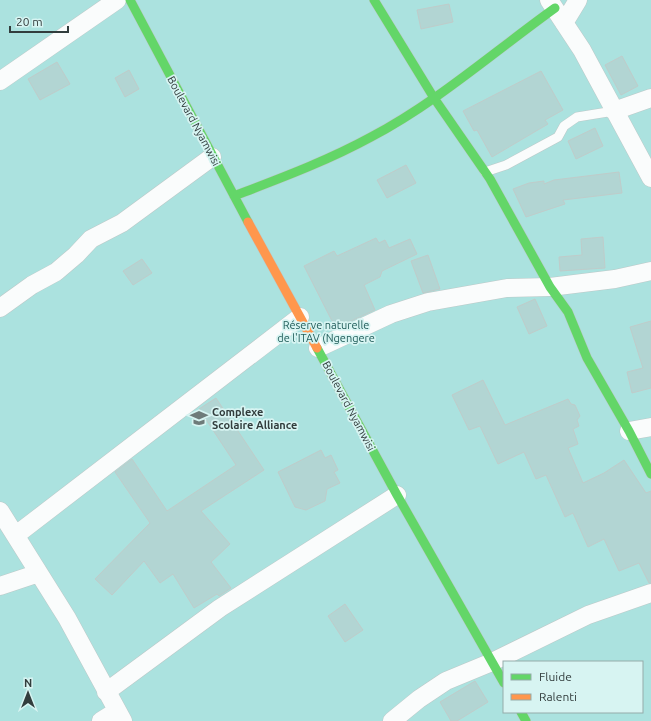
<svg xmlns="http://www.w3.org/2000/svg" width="651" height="721" viewBox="0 0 651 721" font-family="Ubuntu,sans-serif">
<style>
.green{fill:#abe2df;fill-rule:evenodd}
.building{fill:#b2d5d3;stroke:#bfccca}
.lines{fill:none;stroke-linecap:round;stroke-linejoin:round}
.lane-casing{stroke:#bcc9c8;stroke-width:10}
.street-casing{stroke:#bcc9c8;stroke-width:19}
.fast-casing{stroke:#bcc9c8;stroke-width:10}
.slow-casing{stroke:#bcc9c8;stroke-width:10}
.lane{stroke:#fafcfc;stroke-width:9}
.street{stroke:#fafcfc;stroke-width:18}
.fast{stroke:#63d668;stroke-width:9}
.slow{stroke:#ff974d;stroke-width:9}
.labels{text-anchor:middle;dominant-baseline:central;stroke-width:3.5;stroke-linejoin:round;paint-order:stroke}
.street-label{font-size:11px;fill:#323d3d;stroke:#d7f4f2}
.park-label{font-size:11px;fill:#225e5b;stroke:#d7f4f2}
.poi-label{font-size:11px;font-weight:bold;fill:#323d3d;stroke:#d7f4f2;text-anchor:start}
</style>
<rect width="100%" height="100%" fill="#ddeeec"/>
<path class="green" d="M 0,0 L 651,0 L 651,721 L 0,721 ZM 504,662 L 642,662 L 642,712 L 504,712 Z"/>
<path class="building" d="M 449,4 L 453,22 L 421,29 L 417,10 Z
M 622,56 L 638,86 L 621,95 L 605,65 Z
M 57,62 L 70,84 L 40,100 L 28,79 Z
M 129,70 L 139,89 L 125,97 L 115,78 Z
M 541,71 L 563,110 L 545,120 L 548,124 L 492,157 L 477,130 L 474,131 L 463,111 Z
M 595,128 L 603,146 L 576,159 L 568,141 Z
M 406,165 L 416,183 L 387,198 L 377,180 Z
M 619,172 L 622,193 L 563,200 L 565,204 L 526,217 L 513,189 L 529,183 L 544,181 L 544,184 L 554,180 Z
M 603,237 L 605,268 L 560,271 L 559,257 L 582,255 L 581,239 Z
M 376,238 L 379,243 L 385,240 L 389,248 L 410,239 L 417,254 L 382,271 L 380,277 L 364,285 L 375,310 L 340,326 L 335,325 L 331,319 L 304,266 L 334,251 L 337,256 Z
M 428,255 L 440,289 L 423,293 L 411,261 Z
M 142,259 L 152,273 L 133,285 L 123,271 Z
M 535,299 L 547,326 L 529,334 L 517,307 Z
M 651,321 L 651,388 L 632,393 L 627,372 L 643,368 L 630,327 Z
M 483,380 L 505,425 L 568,399 L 571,404 L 575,405 L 580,416 L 577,420 L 579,426 L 573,429 L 578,444 L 568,448 L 583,483 L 604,473 L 624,460 L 646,493 L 651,491 L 651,583 L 649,583 L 639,563 L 619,571 L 604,539 L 588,547 L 573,513 L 565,517 L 546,475 L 536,479 L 524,452 L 498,464 L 480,426 L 469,430 L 452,395 Z
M 216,398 L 264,470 L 201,511 L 230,544 L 211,562 L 231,588 L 219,596 L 217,594 L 194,608 L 173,574 L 160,583 L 144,561 L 112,595 L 95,579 L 150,523 L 115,472 L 132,459 L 167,511 L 236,465 L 199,409 Z
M 321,450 L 325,458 L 331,455 L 338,470 L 334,472 L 340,483 L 327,489 L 325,501 L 306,510 L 295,507 L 278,472 Z
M 345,604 L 363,630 L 345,642 L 328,616 Z
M 475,681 L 488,702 L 457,721 L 451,721 L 440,702 Z"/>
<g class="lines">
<g class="lane-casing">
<path id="lane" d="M 485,172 L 506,165 L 558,137 L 564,126 L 577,117 L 614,111"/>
</g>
<g class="street-casing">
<path id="street" d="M 549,0 L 582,50 L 651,178
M 564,23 L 578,0
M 0,81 L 117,0
M 614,111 L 651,98
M 0,308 L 32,285 L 56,272 L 76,255 L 91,239 L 122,223 L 212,157
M 318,348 L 391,314 L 428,302 L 507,288 L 550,287 L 615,279 L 651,271
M 629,431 L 651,427
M 0,511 L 67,618 L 123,721
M 16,535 L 300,317
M 0,586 L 39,573
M 106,692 L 220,608 L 397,495
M 101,721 L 117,711
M 392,721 L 419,699 L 446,681 L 492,662 L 588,615 L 651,593"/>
</g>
<g class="fast-casing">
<path id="fast" d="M 130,0 L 248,222
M 374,0 L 434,98 L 490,179 L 550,287 L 568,312 L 587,358 L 629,431 L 651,474
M 234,196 C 281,178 327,161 371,137 C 436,103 495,51 555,8
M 317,348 L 397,495 L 504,683
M 521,712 L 526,721"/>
</g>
<g class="slow-casing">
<path id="slow" d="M 248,222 L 317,348"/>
</g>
<use href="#lane" class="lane"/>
<use href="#street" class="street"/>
<use href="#fast" class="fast"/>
<use href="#slow" class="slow"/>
</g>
<defs>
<g id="school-bare" transform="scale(1.38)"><path d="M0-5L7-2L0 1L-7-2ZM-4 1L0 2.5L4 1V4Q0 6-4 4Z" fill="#6e7b7a" stroke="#d7f4f2" stroke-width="2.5" paint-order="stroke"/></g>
</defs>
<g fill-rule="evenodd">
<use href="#school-bare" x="199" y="418"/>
</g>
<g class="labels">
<g class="street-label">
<text transform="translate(194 121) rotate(62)">Boulevard Nyamwisi</text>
<text transform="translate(349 406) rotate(62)">Boulevard Nyamwisi</text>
</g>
<g class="park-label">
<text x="326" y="325">Réserve naturelle<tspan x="326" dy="13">de l'ITAV (Ngengere</tspan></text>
</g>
<g class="poi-label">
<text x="212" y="412">Complexe<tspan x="212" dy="13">Scolaire Alliance</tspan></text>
</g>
</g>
<rect x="503" y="661" width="140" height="52" fill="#d7f4f2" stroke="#95abaa"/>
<rect x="511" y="674" width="20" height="6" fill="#63d668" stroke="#95abaa"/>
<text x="539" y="681" font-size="12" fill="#323d3d">Fluide</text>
<rect x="511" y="694" width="20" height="6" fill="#ff974d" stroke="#95abaa"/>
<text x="539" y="701" font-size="12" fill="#323d3d">Ralenti</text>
<g transform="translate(28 693)" stroke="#d7f4f2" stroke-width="3" paint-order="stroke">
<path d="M0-3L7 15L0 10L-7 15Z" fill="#323d3d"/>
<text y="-6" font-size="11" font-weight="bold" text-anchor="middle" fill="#323d3d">N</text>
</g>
<path d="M10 26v6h58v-6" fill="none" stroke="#323d3d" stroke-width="2"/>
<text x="16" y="26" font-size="12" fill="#323d3d" stroke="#d7f4f2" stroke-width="3" paint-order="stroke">20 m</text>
</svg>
